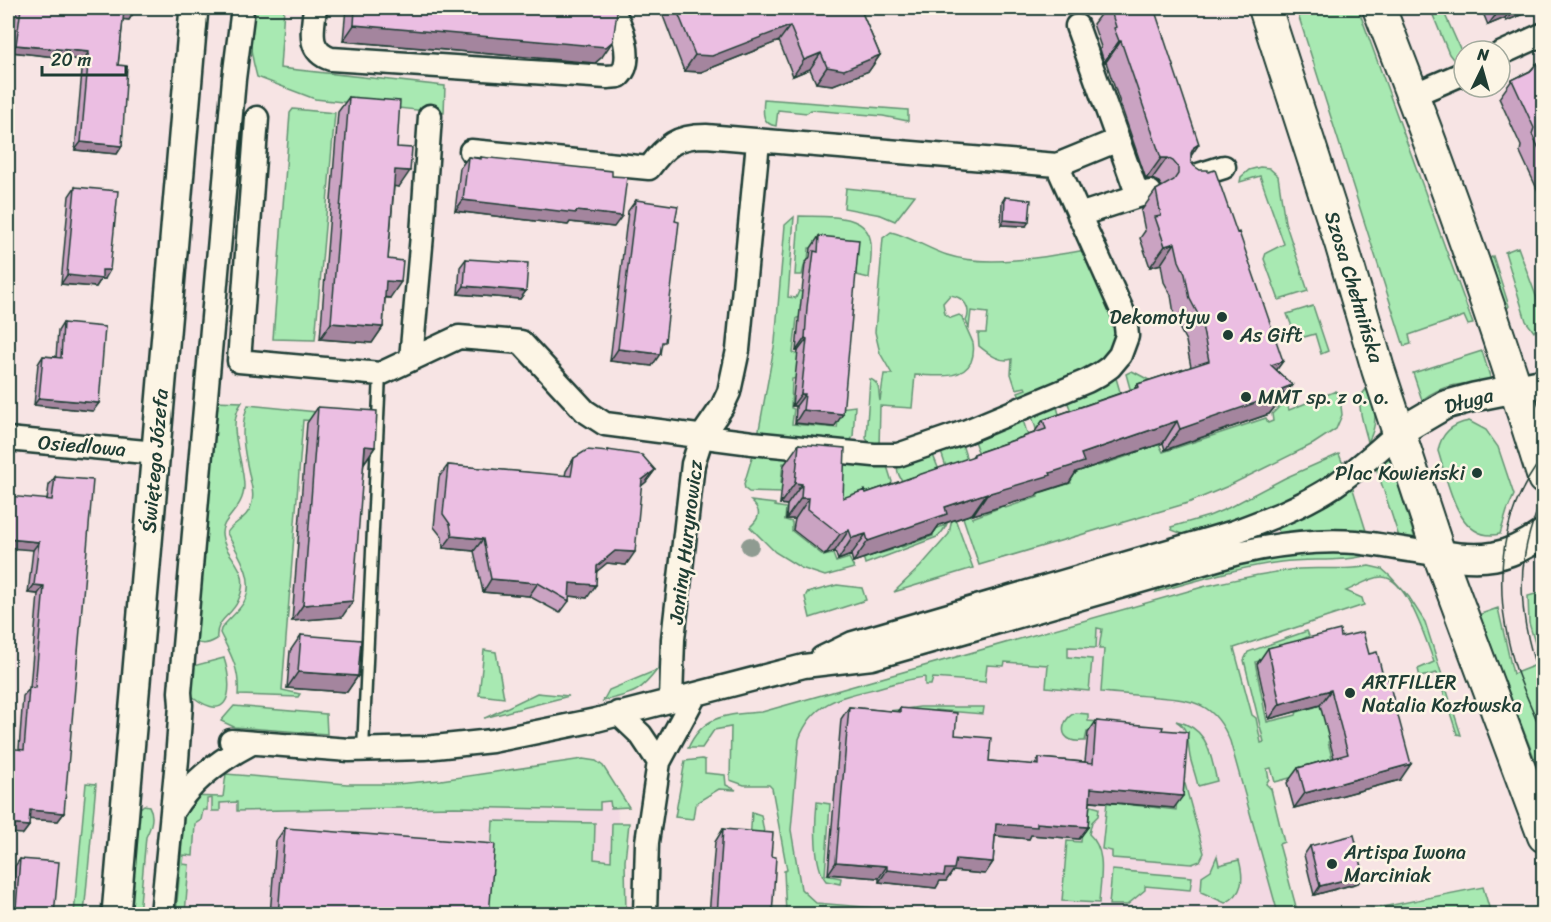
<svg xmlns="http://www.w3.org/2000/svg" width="1551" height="922" viewBox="0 0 1551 922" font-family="Sriracha,sans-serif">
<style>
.built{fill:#f3d9e3}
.green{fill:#a8e9b2;stroke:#649373;stroke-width:1.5}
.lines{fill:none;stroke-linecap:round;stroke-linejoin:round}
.service-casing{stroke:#1f3d34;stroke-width:15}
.minor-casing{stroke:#1f3d34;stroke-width:27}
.tertiary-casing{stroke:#1f3d34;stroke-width:32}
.secondary-casing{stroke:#1f3d34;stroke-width:36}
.service{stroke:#fcf5e5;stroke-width:10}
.minor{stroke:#fcf5e5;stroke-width:22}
.tertiary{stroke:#fcf5e5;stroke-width:27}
.secondary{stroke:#fcf5e5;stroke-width:32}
.tram{stroke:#1f3d34;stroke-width:1.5}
.tree{fill:#8f9b91}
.wall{fill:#caa3c2;stroke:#1f3d34;stroke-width:1.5}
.shaded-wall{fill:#a4859e;stroke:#1f3d34;stroke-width:1.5}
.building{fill:#ebbee2;stroke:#1f3d34;stroke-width:1.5}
.poi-dot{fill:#1f3d34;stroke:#fcf5e5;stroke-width:2}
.labels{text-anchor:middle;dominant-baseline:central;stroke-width:5;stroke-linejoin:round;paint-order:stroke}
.street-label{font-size:20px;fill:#1f3d34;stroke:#fcf5e5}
.poi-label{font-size:20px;fill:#1f3d34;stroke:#fcf5e5;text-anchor:start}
</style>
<rect width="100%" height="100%" fill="#f7e4e4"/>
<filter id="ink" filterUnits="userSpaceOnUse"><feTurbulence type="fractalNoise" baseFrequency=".0167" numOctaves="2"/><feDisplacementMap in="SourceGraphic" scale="12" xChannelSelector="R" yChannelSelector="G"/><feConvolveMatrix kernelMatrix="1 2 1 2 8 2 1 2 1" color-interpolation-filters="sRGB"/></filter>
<g filter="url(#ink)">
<path class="built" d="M 1214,593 L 1298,914 L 921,914 L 793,903 L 762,717 Z
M 186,796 L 617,797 L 622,914 L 176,914 Z"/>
<path class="green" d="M 251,8 L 284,8 L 280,68 L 445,86 L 444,113 L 315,99 L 257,77 C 251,55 246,30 251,8 Z
M 1296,8 L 1358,8 L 1473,324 L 1468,325 L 1464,316 L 1409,335 L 1411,344 L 1404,346 Z
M 1430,8 L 1442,8 L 1462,53 L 1456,63 L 1449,54 Z
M 764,99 L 908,110 L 908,121 L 883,116 L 811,110 L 807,113 L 778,110 L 776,126 C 761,124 763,111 764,99 Z
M 293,109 L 335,113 L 315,340 L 273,339 L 290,113 Z
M 1260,167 L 1269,168 L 1278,176 L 1285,222 L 1308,291 L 1279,300 L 1264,259 L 1266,253 L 1284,244 L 1260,176 L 1240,182 L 1241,177 L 1249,170 Z
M 846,188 L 915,195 L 895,221 L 881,215 L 844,208 Z
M 799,216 C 822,217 869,211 871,244 C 872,255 870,267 869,278 L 856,275 L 852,251 L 809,248 L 808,261 L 805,262 L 802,275 L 795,275 Z
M 794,217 L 788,297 L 796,298 L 799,291 L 805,293 L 803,317 L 797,318 L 793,353 L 799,355 L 797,378 L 792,379 L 791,408 L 794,409 L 792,424 L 837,428 L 840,408 L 855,406 L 853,437 L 849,442 L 758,435 L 775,342 L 785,225 Z
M 891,232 C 911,237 928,249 947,255 C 986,268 1046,257 1085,250 L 1115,310 L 1118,332 L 1107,361 L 1021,400 L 1018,392 L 1026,389 L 1025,387 L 1016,389 L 1011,374 L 1012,359 C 1000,363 989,354 979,346 L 978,333 L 986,333 L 988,313 L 971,311 L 969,328 L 966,321 C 972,308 964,297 950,295 L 943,303 L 945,314 L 951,318 L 959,315 L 962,317 C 965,326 970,335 973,343 C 974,349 973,357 971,362 C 962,381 933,375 915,375 L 912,408 L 880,406 L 879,448 L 871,446 L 866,438 L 870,379 C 881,383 878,392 880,401 L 884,374 L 892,374 L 880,353 L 875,332 L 883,238 Z
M 1518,247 L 1543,315 L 1543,319 L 1534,332 L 1526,321 L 1505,252 Z
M 1493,256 L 1509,306 L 1506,310 L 1488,260 Z
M 1313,306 L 1328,351 L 1321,354 L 1315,334 L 1297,339 L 1287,314 Z
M 1482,351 L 1492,383 C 1465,383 1443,383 1422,400 L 1413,373 Z
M 1132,371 L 1170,391 L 1131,392 L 1126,374 Z
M 1112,374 L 1116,378 L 1121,395 L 1072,414 L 1066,398 Z
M 1280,380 L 1289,410 L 1336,391 L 1341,406 L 1342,415 L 1336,429 L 1313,444 L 1226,487 L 1188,503 L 979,565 L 940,449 L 961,441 L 969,466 L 955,473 L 972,518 L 999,508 L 999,505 L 1003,503 L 1005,508 L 1038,497 L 1037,492 L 1041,490 L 1043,492 L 1071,483 L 1068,474 L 1095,460 L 1098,466 L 1131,455 L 1129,450 L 1134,448 L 1136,452 L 1159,444 L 1163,452 L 1266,418 L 1268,423 L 1273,421 L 1272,414 L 1279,407 L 1277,403 Z
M 1369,388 C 1375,408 1379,423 1368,442 C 1365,427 1351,396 1369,388 Z
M 214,401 L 242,402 C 225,426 244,459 244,486 C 244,510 221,518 222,534 C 224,559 254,567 238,601 C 231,617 215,619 217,639 C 207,645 199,646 190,638 Z
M 1056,403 L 1060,418 L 1038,435 L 1031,413 Z
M 248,405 L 366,417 L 365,424 L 303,420 L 282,690 L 300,694 L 298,697 L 238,695 C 240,669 231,655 220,633 L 221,629 C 228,619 240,611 245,600 C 256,577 237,553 227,533 C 233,522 247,519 251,506 C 255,495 251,485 249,474 C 244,451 239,427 248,405 Z
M 1022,417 L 1028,436 L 979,454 L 972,436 Z
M 1469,421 L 1486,430 L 1498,447 L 1514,495 L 1507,511 L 1500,534 C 1457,544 1448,481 1438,451 C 1441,433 1452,424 1469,421 Z
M 754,451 L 837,459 L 835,468 L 783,463 L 781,483 L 786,484 L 784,493 L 749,492 L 745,489 L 744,484 Z
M 932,452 C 941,479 964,514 937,537 L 865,564 L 863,556 L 871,550 L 874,555 L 892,550 L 890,545 L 900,541 L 902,547 L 933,536 L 933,530 L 945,525 L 931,485 L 908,490 C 903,481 895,474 898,463 Z
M 1339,454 L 1344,467 L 1278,506 L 1188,536 L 1172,530 L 1171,527 L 1209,516 L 1228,508 L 1285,478 Z
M 1389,455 L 1415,539 L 1414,541 L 1399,537 L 1376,467 Z
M 843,460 L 887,466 L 892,482 L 891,484 L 852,512 L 830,492 Z
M 1352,486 L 1367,534 L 1279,533 L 1278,530 L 1280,527 L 1312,511 Z
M 751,501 L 775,504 L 775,506 L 786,508 L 785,520 L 792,522 L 792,531 L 824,556 L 833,554 L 836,562 L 849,558 L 854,568 L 825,576 L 801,568 L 775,552 L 750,527 C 760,518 762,511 751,501 Z
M 953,513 L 973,568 L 894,592 L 920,567 L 949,534 Z
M 1319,552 L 1372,554 C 1344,563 1311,558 1281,562 C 1238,567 1197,581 1156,592 L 1161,584 L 1231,564 L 1273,556 Z
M 1369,566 L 1382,569 L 1390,576 L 1409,597 L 1425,622 L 1461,735 L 1457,734 L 1437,673 L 1420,677 L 1418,669 L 1434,662 C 1427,643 1407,577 1382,577 C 1371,577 1356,587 1346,591 L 1362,598 L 1364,605 L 1234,648 L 1252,715 L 1256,718 L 1261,743 L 1264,742 L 1244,660 L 1248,652 L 1307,631 L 1309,636 L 1297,642 L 1295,652 L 1255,662 L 1267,722 L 1296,715 L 1297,712 L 1315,707 L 1324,702 L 1334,741 L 1328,742 L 1334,766 L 1275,782 L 1271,768 L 1267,769 L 1269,779 L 1266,784 L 1271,789 L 1284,842 L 1279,844 L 1298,914 L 1279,914 L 1277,910 L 1230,741 C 1215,703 1194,700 1157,697 C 1138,695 1120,694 1101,692 L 1104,649 L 1099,649 L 1102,629 L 1097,628 L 1096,648 L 1068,647 L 1068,657 L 1092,659 L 1089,691 L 1046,687 L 1048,665 L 1005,662 L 1004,666 L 987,665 L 985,682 L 933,678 L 931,685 L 925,685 L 925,677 C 908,679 891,684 874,689 C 840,697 813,702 799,739 L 791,830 L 801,889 L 816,903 L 947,914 L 786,914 L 784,871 L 787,870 L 772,788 L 769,785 L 744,785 L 730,780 L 731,727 L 714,730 L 702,748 L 688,748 C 704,713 729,715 762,712 L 1206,586 C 1237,579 1267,572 1299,569 C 1322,567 1346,571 1369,566 Z
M 837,585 L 862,588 L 866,600 L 810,618 L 805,597 L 807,593 Z
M 1543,592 L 1543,780 L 1478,615 L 1498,608 L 1513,674 L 1541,663 L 1529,623 L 1528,596 Z
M 484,650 L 496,652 L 504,698 L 479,695 Z
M 224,658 C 236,697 226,727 186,691 L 193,666 Z
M 657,670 C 638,695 632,693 603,701 L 609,690 Z
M 537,693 L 569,696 L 484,718 L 485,718 Z
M 234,706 L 326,714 L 327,734 L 234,727 L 221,721 Z
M 920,707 L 984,707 L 983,714 L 935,710 L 934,721 L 842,717 Z
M 1075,713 L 1088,714 L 1088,721 L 1100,722 L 1100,732 L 1087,732 L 1085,741 C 1081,741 1075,742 1071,740 C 1057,734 1065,717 1075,713 Z
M 1176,721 C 1209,728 1210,754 1217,781 L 1198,786 C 1196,776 1192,766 1190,757 C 1187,742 1191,730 1176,721 Z
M 583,759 L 596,761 L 603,766 L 629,807 L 611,808 L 610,801 L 600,802 L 600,810 L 455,807 L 237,811 L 237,802 L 220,803 L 220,811 L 212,811 L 212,798 L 207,799 L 207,810 L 203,810 L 201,820 L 195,824 L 193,856 L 184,855 L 183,864 L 189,865 L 185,914 L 176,914 L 186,796 L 223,797 L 226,774 L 347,784 L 396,784 L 441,780 Z
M 702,759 L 705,760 L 705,773 L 725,775 L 726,785 L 736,790 L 719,789 L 699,801 L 695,805 L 693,819 L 675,817 L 685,761 Z
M 86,783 L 96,784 L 84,914 L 74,914 Z
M 1178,784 L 1185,784 L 1204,853 L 1200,861 L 1192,864 L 1112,858 L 1112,851 L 1102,849 L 1107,802 L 1176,810 Z
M 817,802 L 830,804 L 825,875 L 841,878 L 840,884 L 826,881 C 813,865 815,822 817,802 Z
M 1084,804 L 1099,808 L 1098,816 L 1092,822 L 1089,834 C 1108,851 1100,880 1099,903 L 1062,901 L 1067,841 L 1081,842 Z
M 144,805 L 149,806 C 155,816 151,827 146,837 L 139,914 L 130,914 L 139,809 Z
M 752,812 L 761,815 L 770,867 L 750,842 Z
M 493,821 L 595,823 L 594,859 L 611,861 L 612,823 L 629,823 L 625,861 L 626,914 L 488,914 Z
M 1217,856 L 1219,865 L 1239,860 C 1244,878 1244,894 1225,903 L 1201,892 L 1202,876 L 1211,870 Z
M 1112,870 L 1192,877 L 1190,890 L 1145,886 L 1145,890 L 1127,905 L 1109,905 Z
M 1483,887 L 1491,914 L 1347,914 Z"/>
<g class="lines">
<g class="service-casing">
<path id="service" d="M 363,750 L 380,374"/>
</g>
<g class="minor-casing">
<path id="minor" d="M 315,8 C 313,28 306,51 331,59 L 607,77 L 619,76 C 635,61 622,23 610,8
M 1500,54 L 1544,34
M 1413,95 L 1464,73
M 257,118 L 239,361 L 380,374 L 459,337 L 521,342 L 585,411 L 605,424 L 752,443 L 874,455 L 898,455 L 965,432 L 1087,381 L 1100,374 L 1110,367 L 1120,355 L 1127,336 L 1125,317 L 1057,165
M 1118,140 L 1138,196
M 471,151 L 649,168 C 666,145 677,136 706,136 L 1057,165 L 1118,140 L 1077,26
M 1189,178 L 1224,167
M 1079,215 L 1150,192
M 411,359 L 422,235 L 430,116
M 8,439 L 156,453
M 822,658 L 853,643 L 1234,532 C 1269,519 1304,506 1335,485 C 1358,469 1378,451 1399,432
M 671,700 L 673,639 L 693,464 L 702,436 L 722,407 L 729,392 L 738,350 L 758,142
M 618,713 L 641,735 L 659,762
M 231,741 L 349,750 L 425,748 L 492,741 L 596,720 L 804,666 L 872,658 L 1238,553 C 1277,544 1316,539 1356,542 C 1383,545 1411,551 1439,554
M 173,811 C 191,781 221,759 252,743
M 162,914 L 177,760 L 181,705 L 180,692 L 234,79 L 242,16
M 645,914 L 647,842 L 659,762 L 695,695"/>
</g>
<g class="tertiary-casing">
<path id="tertiary" d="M 1399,432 L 1445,405 L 1474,397 L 1544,383
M 1439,554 C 1482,562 1507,559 1544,533
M 116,914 L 194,8"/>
</g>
<g class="secondary-casing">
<path id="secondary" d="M 1265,8 L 1341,243 L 1378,369 L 1439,554 L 1544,836
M 1379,8 C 1439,162 1495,319 1544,478"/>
</g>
<use href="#service" class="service"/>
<use href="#minor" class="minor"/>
<use href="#tertiary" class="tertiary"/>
<use href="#secondary" class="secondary"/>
<path class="tram" d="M 1544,456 C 1494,518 1493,600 1517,672 C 1525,694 1535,715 1544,737
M 1544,496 C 1511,562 1519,624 1544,690"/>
</g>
<circle class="tree" cx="750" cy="546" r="9"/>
<path class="wall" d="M 16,8 L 135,8 L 134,12 L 129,20 L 123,19 L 118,65 L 122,146 L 117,154 L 75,150 L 83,60 L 11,52 Z
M 346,8 L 614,8 L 602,57 L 595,63 L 343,41 Z
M 660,8 L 860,8 L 880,55 L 869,71 L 833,85 L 816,83 L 810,69 L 793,76 L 779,41 L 701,72 L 684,71 Z
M 1105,8 L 1154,8 L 1191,156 L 1191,162 L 1283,361 L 1276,370 L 1292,385 L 1277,406 L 1274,408 L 1269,414 L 1165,450 L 1163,443 L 1076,472 L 1069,483 L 1038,493 L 1036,496 L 973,515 L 972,514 L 939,525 L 932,535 L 853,562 L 851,555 L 838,560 L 835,551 L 825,555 L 793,530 L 795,519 L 786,519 L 787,505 L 780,504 L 784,465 L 799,444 L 843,498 L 866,493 L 971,458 L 974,454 L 1034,433 L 1043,420 L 1135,388 L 1138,384 L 1191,367 L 1186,341 L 1175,320 L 1171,295 L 1164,282 L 1161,264 L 1150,267 L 1140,238 L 1145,231 L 1141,211 L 1156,190 L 1162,187 L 1159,182 L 1152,179 L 1146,179 L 1106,62 L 1104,62 L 1100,49 L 1101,47 L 1093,24 Z
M 1481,8 L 1538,8 L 1506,21 L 1505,18 L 1488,25 Z
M 1544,60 L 1544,204 L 1520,152 L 1521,146 L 1499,98 L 1512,80 L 1530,71 L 1536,64 Z
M 349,97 L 397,147 L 399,187 L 394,186 L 388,259 L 390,298 L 385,298 L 383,327 L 372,343 L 320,339 L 338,112 Z
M 468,157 L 480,158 L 481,157 L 614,227 L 570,222 L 568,225 L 455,211 L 460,168 Z
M 75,187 L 105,279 L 101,279 L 96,287 L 61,284 L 69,196 Z
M 1005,197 L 1026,226 L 1001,225 L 1002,202 Z
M 636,200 L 675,221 L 661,347 L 652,366 L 610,361 L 628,211 Z
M 819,236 L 834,427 L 795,423 L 796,406 L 792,406 L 798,351 L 796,351 L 799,319 L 805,264 L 810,257 L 811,248 Z
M 466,259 L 526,291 L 520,299 L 458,294 L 460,267 Z
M 63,323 L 99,403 L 93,411 L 34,405 L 38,364 L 43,356 L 56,357 L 58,331 Z
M 318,407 L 375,447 L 364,463 L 342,617 L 292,621 L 307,423 Z
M 608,450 L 655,470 L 646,482 L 641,486 L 626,565 L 607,563 L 597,571 L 587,598 L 569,596 L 569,601 L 560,613 L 529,596 L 483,592 L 474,551 L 443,548 L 442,537 L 434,527 L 439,477 L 448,465 L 565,476 L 566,471 L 574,458 L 607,452 Z
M 55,477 L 64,813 L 58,821 L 29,819 L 29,826 L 23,834 L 19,749 L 23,696 L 30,688 L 38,594 L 28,593 L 33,550 L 47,500 L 49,485 Z
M 301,635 L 358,676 L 347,692 L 287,688 L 290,651 Z
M 1341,637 L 1400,780 L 1294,808 L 1287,783 L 1298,768 L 1334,758 L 1320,705 L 1269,719 L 1257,664 L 1268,648 Z
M 849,707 L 897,712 L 900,708 L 955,735 L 989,761 L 1035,765 L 1039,758 L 1085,762 L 1088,733 L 1096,721 L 1162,730 L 1174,808 L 1090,801 L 1088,827 L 1079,839 L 1031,835 L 1029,839 L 995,836 L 993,862 L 985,874 L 953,871 L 946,881 L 940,881 L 936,888 L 879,882 L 879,878 L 828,874 L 841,719 Z
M 285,828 L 489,915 L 270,915 L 276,841 Z
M 723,829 L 771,856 L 772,915 L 709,915 L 715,842 Z
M 1310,846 L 1364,875 L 1358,883 L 1314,895 L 1304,855 Z
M 20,859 L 54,915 L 11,908 L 15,866 Z"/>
<path class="shaded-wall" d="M 1510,8 L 1513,8 L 1505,18 L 1488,25 L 1497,13 Z
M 1515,8 L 1538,8 L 1506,21 Z
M 124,11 L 134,12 L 129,20 L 118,19 Z
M 354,25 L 613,41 L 602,57 L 595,63 L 343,41 Z
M 790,26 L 779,41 L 701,72 L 684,71 L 695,55 Z
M 1119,41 L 1121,41 L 1106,62 L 1104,62 Z
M 16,45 L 89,52 L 83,60 L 11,52 Z
M 821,53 L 810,69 L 793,76 L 804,60 Z
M 880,55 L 869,71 L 833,85 L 816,83 L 827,67 Z
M 81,142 L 122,146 L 117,154 L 75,150 Z
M 1199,144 L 1185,165 L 1194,147 Z
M 1161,158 L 1167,158 L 1152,179 L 1146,179 Z
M 395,170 L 410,171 L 399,187 L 384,185 Z
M 463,200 L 577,211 L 622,216 L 614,227 L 570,222 L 568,225 L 455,211 Z
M 1004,220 L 1029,222 L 1026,226 L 1001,225 Z
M 1175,243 L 1161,264 L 1150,267 L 1165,246 Z
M 102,270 L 110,270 L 105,279 L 101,279 L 96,287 L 61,284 L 67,275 Z
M 386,281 L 401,282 L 390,298 L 375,296 Z
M 464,286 L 526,291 L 520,299 L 458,294 Z
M 331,323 L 383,327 L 372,343 L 320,339 Z
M 805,338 L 807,339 L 798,351 L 796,351 Z
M 618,349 L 660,354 L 652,366 L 610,361 Z
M 1283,361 L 1268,382 L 1271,365 Z
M 1292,385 L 1277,406 L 1274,408 L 1269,414 L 1165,450 L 1180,429 Z
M 801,394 L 805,394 L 796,406 L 792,406 Z
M 39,398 L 99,403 L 93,411 L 34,405 Z
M 803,410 L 843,414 L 834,427 L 795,423 Z
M 1177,421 L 1163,443 L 1076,472 L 1069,483 L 1038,493 L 1036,496 L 973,515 L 987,494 L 1050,473 L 1081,454 Z
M 365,446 L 375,447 L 364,463 Z
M 655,470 L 646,482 L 633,493 L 642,480 Z
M 795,483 L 802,484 L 787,505 L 780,504 Z
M 987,493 L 972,514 L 939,525 L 932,535 L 853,562 L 868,541 L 945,507 Z
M 801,498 L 809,498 L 795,519 L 786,519 Z
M 849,530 L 835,551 L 825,555 L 840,534 Z
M 866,534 L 851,555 L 838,560 L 852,538 Z
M 452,536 L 483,539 L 474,551 L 443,548 Z
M 8,539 L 39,542 L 33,550 L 8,548 Z
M 615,551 L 635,552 L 626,565 L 607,563 L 589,578 L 597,566 Z
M 491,579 L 538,583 L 529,596 L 483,592 Z
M 570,583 L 596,585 L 587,598 L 562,595 Z
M 34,585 L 44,586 L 38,594 L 28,593 Z
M 353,601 L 342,617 L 292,621 L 303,605 Z
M 298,672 L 358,676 L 347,692 L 287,688 Z
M 1331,690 L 1320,705 L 1269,719 L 1280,704 Z
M 1411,764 L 1400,780 L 1294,808 L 1305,793 Z
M 1091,788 L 1183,796 L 1174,808 L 1082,800 Z
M 30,810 L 64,813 L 58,821 L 24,819 Z
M 1037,823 L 1088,827 L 1079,839 L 1031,835 L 1029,839 L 988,835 L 996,824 Z
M 8,824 L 29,826 L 23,834 L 8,833 Z
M 956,859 L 993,862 L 985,874 L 953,871 L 946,881 L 940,881 L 936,888 L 879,882 L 887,870 Z
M 836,862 L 887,866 L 879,878 L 828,874 Z
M 1364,875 L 1358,883 L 1314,895 L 1320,886 Z"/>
<path class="building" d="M 21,8 L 135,8 L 134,12 L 124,11 L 118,65 L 127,66 L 122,146 L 81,142 L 89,52 L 16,45 Z
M 355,8 L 614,8 L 617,12 L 613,41 L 606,47 L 354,25 Z
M 676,8 L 860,8 L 880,55 L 844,70 L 827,67 L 821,53 L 804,60 L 790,26 L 712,56 L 695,55 Z
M 1110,8 L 1154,8 L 1199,144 L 1194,147 L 1191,153 L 1191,162 L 1194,166 L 1200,170 L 1208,170 L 1208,172 L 1215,170 L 1237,233 L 1239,232 L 1283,361 L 1271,365 L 1292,385 L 1282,389 L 1284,393 L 1180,429 L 1177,421 L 1081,454 L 1084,462 L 1050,473 L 1051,475 L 987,494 L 987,493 L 945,507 L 947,514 L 868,541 L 866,534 L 852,538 L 849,530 L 840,534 L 808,509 L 809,498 L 801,498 L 802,484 L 795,483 L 799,444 L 845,448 L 843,498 L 865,490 L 866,493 L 974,456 L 974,454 L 1046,429 L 1043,420 L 1139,387 L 1138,384 L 1209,361 L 1201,320 L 1190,299 L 1185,274 L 1179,261 L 1175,243 L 1165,246 L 1155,217 L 1161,216 L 1156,190 L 1174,180 L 1178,174 L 1178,167 L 1173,161 L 1167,158 L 1161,158 L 1121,41 L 1119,41 L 1114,28 L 1116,27 Z
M 1495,8 L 1510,8 L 1497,13 Z
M 1544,60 L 1544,159 L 1532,134 L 1534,128 L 1512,80 L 1531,71 L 1536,64 Z
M 349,97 L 400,101 L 397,147 L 412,148 L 410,171 L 395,170 L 388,259 L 403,261 L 401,282 L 386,281 L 383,327 L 331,323 Z
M 468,157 L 481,159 L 481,157 L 612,171 L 612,176 L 627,177 L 622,216 L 577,211 L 576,213 L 463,200 Z
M 75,187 L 118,191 L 110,270 L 102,270 L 102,279 L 67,275 Z
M 1005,197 L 1031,200 L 1029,222 L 1004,220 Z
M 636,200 L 678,206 L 675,221 L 679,222 L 665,342 L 662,342 L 660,354 L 618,349 Z
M 819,236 L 859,240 L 843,414 L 803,410 L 805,394 L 801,394 L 807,339 L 805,338 L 807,307 L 814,251 L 818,252 Z
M 466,259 L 528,263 L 526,291 L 464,286 Z
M 63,323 L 105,327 L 99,403 L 39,398 L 43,356 L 61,358 Z
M 318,407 L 377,411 L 375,447 L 365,446 L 353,601 L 303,605 Z
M 587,450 L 608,452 L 608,450 L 642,455 L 655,470 L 642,480 L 635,552 L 615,551 L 597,566 L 596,585 L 570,583 L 569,601 L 538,583 L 491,579 L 483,539 L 452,536 L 450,524 L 443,514 L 448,465 L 571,476 L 574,458 Z
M 55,477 L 93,480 L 64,813 L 30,810 L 29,826 L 8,824 L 8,748 L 24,750 L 29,687 L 35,688 L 44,586 L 34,585 L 39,542 L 8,539 L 8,496 L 52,500 Z
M 1340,630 L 1341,637 L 1363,632 L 1369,654 L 1377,652 L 1383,676 L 1387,675 L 1411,764 L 1305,793 L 1298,768 L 1348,754 L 1331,690 L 1280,704 L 1268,648 Z
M 301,635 L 361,640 L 358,676 L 298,672 Z
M 849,707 L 900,712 L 900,708 L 957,713 L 955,735 L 991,738 L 989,761 L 1039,765 L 1039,758 L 1093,763 L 1096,721 L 1163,727 L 1162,730 L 1188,732 L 1183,796 L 1091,788 L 1088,827 L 1037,823 L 1037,827 L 996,824 L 993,862 L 956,859 L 954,869 L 945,869 L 944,876 L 887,870 L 887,866 L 836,862 Z
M 285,828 L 495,844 L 489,915 L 278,915 Z
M 723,829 L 773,833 L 771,856 L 776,857 L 772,915 L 717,915 Z
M 1354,835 L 1364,875 L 1320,886 L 1310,846 Z
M 20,859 L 59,862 L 54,915 L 8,915 L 8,908 L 16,908 Z"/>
</g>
<g class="poi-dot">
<circle cx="1222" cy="317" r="6"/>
<circle cx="1228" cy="335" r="6"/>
<circle cx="1246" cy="397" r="6"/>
<circle cx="1477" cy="473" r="6"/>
<circle cx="1350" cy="693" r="6"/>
<circle cx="1332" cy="864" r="6"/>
</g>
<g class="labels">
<g class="street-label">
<text transform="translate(1354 287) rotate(73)">Szosa Chełmińska</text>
<text transform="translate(1469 401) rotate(-15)">Długa</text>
<text transform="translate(82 446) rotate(5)">Osiedlowa</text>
<text transform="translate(155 461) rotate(-85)">Świętego Józefa</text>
<text transform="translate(686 542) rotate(-83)">Janiny Hurynowicz</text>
</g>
<g class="poi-label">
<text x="1210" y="317" text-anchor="end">Dekomotyw</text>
<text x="1240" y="335">As Gift</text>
<text x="1258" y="397">MMT sp. z o. o.</text>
<text x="1465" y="473" text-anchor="end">Plac Kowieński</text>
<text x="1362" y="682">ARTFILLER<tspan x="1362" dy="23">Natalia Kozłowska</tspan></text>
<text x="1344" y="852">Artispa Iwona<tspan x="1344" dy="23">Marciniak</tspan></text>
</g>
</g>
<rect width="1551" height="922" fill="none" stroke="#fcf5e5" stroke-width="30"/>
<rect x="15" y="15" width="1521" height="892" fill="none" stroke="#1f3d34" stroke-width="2" filter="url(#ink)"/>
<g transform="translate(1482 69) rotate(5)"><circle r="28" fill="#fcf5e5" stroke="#a4ab9e" stroke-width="1.5"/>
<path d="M0-4.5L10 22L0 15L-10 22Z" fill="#1f3d34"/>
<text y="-9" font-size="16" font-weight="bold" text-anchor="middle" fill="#1f3d34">N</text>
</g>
<path d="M42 66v9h84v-9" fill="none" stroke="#1f3d34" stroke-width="3"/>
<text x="51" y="66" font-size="18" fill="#1f3d34" stroke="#fcf5e5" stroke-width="4.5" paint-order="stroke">20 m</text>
</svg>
